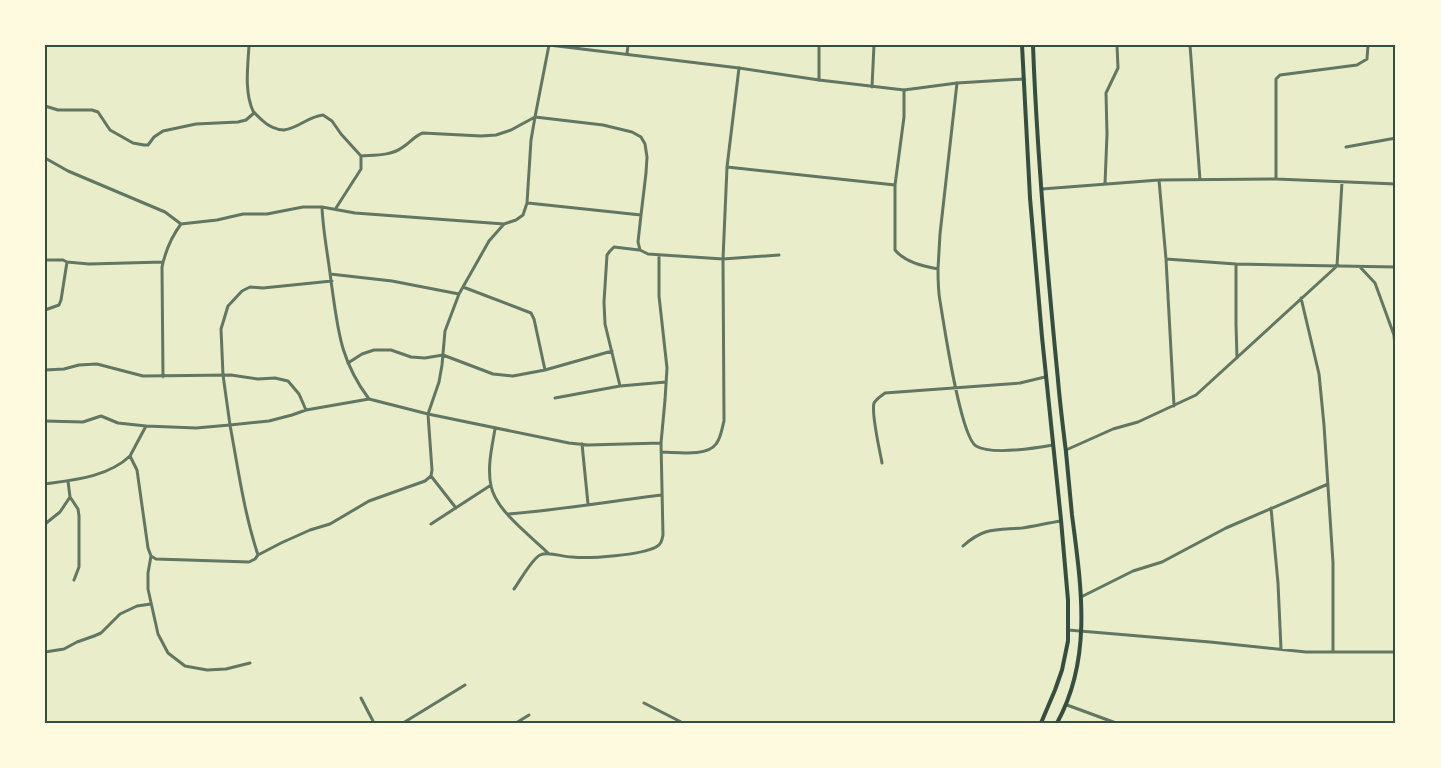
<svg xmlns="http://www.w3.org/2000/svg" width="1441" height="768" viewBox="0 0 1441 768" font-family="'Fira Sans',sans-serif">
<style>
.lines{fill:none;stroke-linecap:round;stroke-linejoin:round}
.minor{stroke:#617663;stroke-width:3}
.tertiary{stroke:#617663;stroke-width:3}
.secondary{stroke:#344e41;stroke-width:4}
.neatline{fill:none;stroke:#344e41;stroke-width:2}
</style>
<rect width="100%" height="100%" fill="#e9edc9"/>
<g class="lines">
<path class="minor" d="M 249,45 C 248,66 244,91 253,111 C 256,115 260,118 263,121 C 268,126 277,130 284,130 C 299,128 309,116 323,115 L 332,121 L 341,134 L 361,156 L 361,169 L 336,208
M 819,45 L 819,80
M 1190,45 L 1200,180
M 627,54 L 628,45
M 872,87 L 874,45
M 904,90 L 904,117 L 895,185 L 895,250 C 905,262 922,266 938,269 C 938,279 938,290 940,301 C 944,324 960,436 976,446 C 991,455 1036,448 1053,445
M 45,106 L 58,110 L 92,110 L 98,112 L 110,130 L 133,143 L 144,145 L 148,145 L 154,137 L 163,131 L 196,124 L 238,122 L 246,120 L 254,113
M 1346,147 L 1396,138
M 361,156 C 375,155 391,156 403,147 C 411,142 414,136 423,133 L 481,136 L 496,135 L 511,130 L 535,117 L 603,125 L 632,132 L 641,137 L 645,144 L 647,157 L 646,173 L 641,215
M 45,158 L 68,171 L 165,212 L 181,224
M 727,167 L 895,185
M 1276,179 L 1276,79 L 1280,75 L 1357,65 L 1367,59 L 1368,45
M 1159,180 L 1166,259 L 1174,406
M 1105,184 L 1107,134 L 1106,93 L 1118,68 L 1117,45
M 1042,189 L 1159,180 L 1276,179 L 1396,184
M 528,203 L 641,215 L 638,242 L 640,250 L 648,254 L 723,259 L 779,255
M 322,207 C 323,232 328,255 331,281 C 338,328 339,359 369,399 L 428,414 L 569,443 L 588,445 L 661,443
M 1166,259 L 1236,264 L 1396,267
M 45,260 L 63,260 L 67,262
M 1236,264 L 1236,324 L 1237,358
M 1360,267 L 1375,283 L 1394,335 L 1396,357
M 938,269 L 940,234 L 957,83
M 330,274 L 392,281 L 459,294
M 463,287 L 531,313 L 534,319 L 545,370
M 1301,298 L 1319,374 L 1324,425 L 1333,563 L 1333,652
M 45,310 L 59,305 L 61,300 L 67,262 L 89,264 L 163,262
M 348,363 L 362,354 L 374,350 L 391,350 L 411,357 L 425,358 L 443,355 L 493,374 L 513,376 L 545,370 L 612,351
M 45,370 L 64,369 L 79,365 L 97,364 L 143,376 L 231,375 L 258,379 L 275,378 L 288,381 L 299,394 L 306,410
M 163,377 L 162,267 C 165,253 172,236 181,224 L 217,220 L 243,214 L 267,214 L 303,207 L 322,207 L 355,213 L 504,224
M 620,386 L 605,324 L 604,302 L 607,255 L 610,251 L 614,247 L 639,250
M 555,398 L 620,386 L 666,382
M 45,421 L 83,422 L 101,416 L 118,423 L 146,426 L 196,428 L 230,425 L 223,375 L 221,329 L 228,306 L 242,291 L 250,287 L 263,288 L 332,281
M 146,426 L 130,456 L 137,470 L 148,548 L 151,556 L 156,559 L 249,562 L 255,559 L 258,555 L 281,543 L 310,530 L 330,524 L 369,501 L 425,481 L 431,476 L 432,470 L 428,414 L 439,382 L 442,365 L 445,331 L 459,294 L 489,241 L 504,224 L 516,220 L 523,215 L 527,203 L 531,140 L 535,117 L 549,45
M 495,429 C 492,447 487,467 491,486 C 496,511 531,536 549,554
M 582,444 L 588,504
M 1066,450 L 1113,429 L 1138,422 L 1196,395 L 1337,266 L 1342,182
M 661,452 C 676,452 707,457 716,444 C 721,438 722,428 724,421 L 723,259 L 727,167 L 739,68
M 882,463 C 880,451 871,414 874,403 C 876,399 881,396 885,393 L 1020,383 L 1045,377
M 431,476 L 456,508
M 68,481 L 70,497 L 78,509 L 79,516 L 79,567 L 74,580
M 45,484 C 74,480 108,477 130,456
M 1271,508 L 1278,583 L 1281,649
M 508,514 C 560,510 611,501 662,495
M 45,524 L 60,512 L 70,497
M 431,524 L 491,485
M 963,546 C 984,527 996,530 1022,528 C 1035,526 1048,523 1061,521
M 258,555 C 244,513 238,468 230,425 L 269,421 L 292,415 L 306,410 L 369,399
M 151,556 L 148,573 L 148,589 L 158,634 L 168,653 L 185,666 L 207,670 L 226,669 L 250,663
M 514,589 C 520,581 531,560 540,555 C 549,551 562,557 572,557 C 590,559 641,555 656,547 C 661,545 662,540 663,535 L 661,443 L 665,400 L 667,368 L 659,296 L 659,255
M 1081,597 L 1133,571 L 1162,562 L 1226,528 L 1328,484
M 1068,630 L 1210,642 L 1306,652 L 1396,652
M 45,652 L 64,649 L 77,642 L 94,636 L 101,633 L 120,614 L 137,606 L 151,604
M 361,698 L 374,723
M 644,703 L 683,723
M 1067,705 L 1116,723
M 403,723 L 465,685
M 516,723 L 529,715"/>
<path class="tertiary" d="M 549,45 L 739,68 L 819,80 L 904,90 L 957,83 L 1024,79"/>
<path class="secondary" d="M 1022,45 L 1030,198 L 1042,337 L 1061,520 L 1068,600 L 1068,641 L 1062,670 L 1055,690 L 1041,723
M 1033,45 C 1037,157 1047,268 1058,380 C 1060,404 1063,428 1066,452 C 1068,473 1070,494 1072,515 C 1081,585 1093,658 1057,723"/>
</g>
<rect width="1441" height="768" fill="none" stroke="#fefae0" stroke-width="93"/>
<rect x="46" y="46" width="1348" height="676" class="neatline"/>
</svg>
